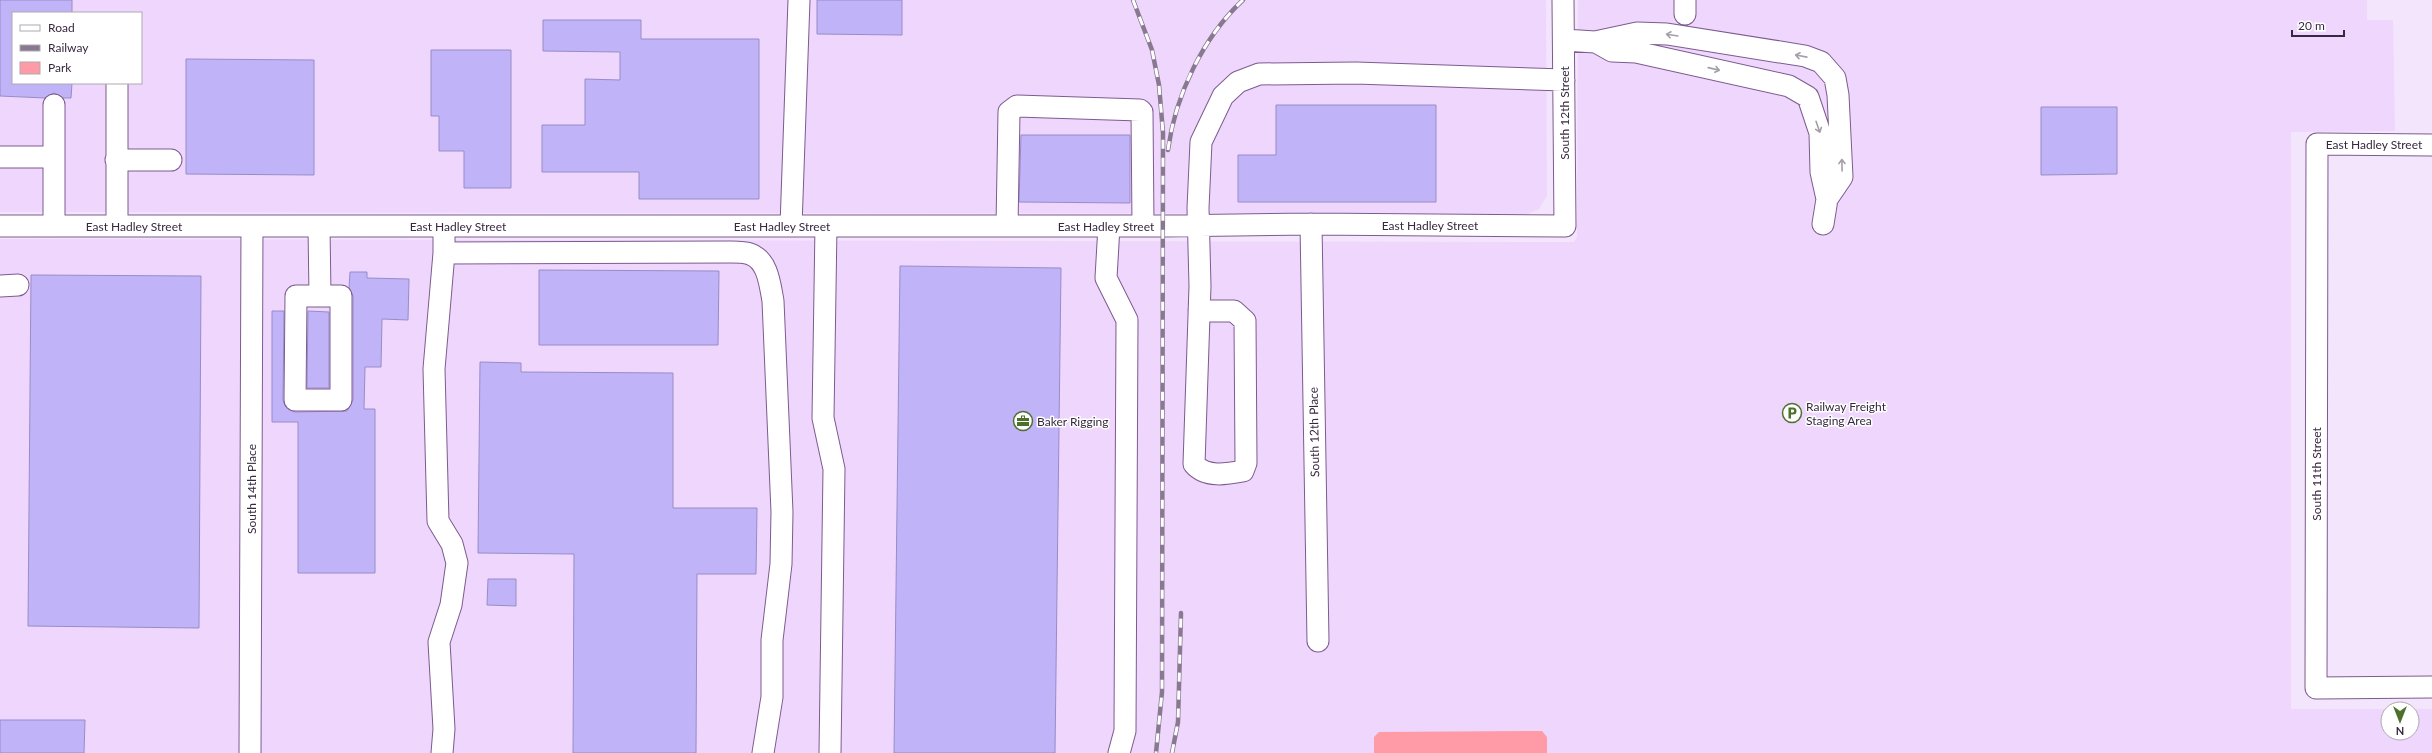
<svg xmlns="http://www.w3.org/2000/svg" width="2432" height="753" viewBox="0 0 2432 753" font-family="Lato,sans-serif">
<style>
.built{fill:#eed6fd;fill-rule:evenodd}
.green{fill:#ff9ba6}
.building{fill:#c0b3f8;stroke:#988cc8}
.lines{fill:none;stroke-linecap:round;stroke-linejoin:round}
.minor-casing{stroke:#7d5b8f;stroke-width:23}
.minor{stroke:#fff;stroke-width:21}
.rail-casing{stroke:#887990;stroke-width:4.5}
.rail{stroke:#fff;stroke-width:3;stroke-dasharray:9;stroke-linecap:butt}
.oneway{stroke:#a59ea9}
.labels{text-anchor:middle;dominant-baseline:central;stroke-width:3;stroke-linejoin:round;paint-order:stroke}
.street-label{font-size:12px;fill:#37283f;stroke:#fff}
.poi-label{font-size:12px;fill:#37283f;stroke:#fff;text-anchor:start}
</style>
<rect width="100%" height="100%" fill="#f3e5fc"/>
<path class="built" d="M 0,0 L 1546,0 L 1547,196 L 1539,209 L 1527,214 L 0,212 ZM 13,13 L 141,13 L 141,83 L 13,83 Z
M 1578,0 L 2367,0 L 2367,20 L 2393,20 L 2395,131 L 2291,132 L 2291,709 L 2432,709 L 2432,753 L 0,753 L 0,239 L 1574,242 L 1577,237 ZM 2388,709 L 2412,709 L 2412,733 L 2388,733 Z"/>
<path class="green" d="M 1542,731 L 1547,737 L 1547,753 L 1374,753 L 1374,737 L 1379,732 Z"/>
<path class="building" d="M 0,0 L 72,0 L 72,13 L 13,13 L 13,83 L 72,83 L 71,98 L 63,98 L 54,93 L 45,98 L 0,96 Z
M 817,0 L 902,0 L 902,35 L 817,34 Z
M 543,20 L 641,20 L 641,39 L 759,39 L 759,199 L 639,199 L 639,172 L 542,172 L 542,125 L 585,125 L 585,79 L 620,80 L 620,52 L 543,51 Z
M 431,50 L 511,50 L 511,188 L 464,188 L 464,151 L 439,151 L 439,116 L 431,116 Z
M 186,59 L 314,60 L 314,175 L 186,174 Z
M 1276,105 L 1436,105 L 1436,202 L 1238,202 L 1238,155 L 1276,155 Z
M 2041,107 L 2117,107 L 2117,174 L 2041,175 Z
M 1021,135 L 1130,135 L 1130,203 L 1019,202 Z
M 900,266 L 1061,268 L 1055,753 L 894,753 Z
M 539,270 L 719,271 L 718,345 L 539,345 Z
M 350,272 L 367,272 L 367,278 L 409,279 L 408,320 L 382,319 L 381,367 L 365,367 L 364,409 L 375,409 L 375,573 L 298,573 L 298,422 L 272,422 L 272,311 L 284,311 L 283,400 L 285,406 L 295,412 L 347,411 L 353,400 L 353,296 L 349,288 Z
M 31,275 L 201,276 L 199,628 L 28,626 Z
M 308,311 L 329,312 L 329,388 L 307,388 Z
M 480,362 L 521,363 L 521,372 L 673,373 L 673,508 L 757,508 L 756,574 L 697,574 L 696,753 L 573,753 L 574,554 L 478,553 Z
M 488,579 L 516,579 L 516,606 L 487,605 Z
M 0,720 L 85,720 L 84,753 L 0,753 Z"/>
<g class="lines">
<g class="minor-casing">
<path id="minor" d="M 1685,0 L 1685,14
M 1564,40 L 1595,42 L 1637,33 L 1667,34 L 1805,56 L 1821,62 L 1835,78 L 1838,95 L 1842,177 L 1827,199 L 1823,224
M 1596,42 L 1612,51 L 1636,52 L 1789,86 L 1808,97 L 1820,133 L 1821,172 L 1827,199
M 117,83 L 117,226
M 2432,145 L 2317,144 L 2316,688 L 2432,687
M 0,157 L 54,157 L 54,226
M 54,157 L 54,105
M 116,160 L 171,160
M 1311,224 L 1318,641
M 0,226 L 1163,226 L 1311,224 L 1565,226 L 1563,0
M 319,226 L 320,296
M 444,226 L 444,253 L 731,252 C 737,252 745,252 750,254 C 768,260 770,285 773,301 L 782,512 L 781,564 L 772,640 L 772,697 L 763,753
M 791,226 L 799,0
M 826,226 L 823,418 L 834,469 L 830,753
M 1007,226 L 1009,112 L 1017,106 L 1140,110 L 1142,112 L 1143,226
M 1109,226 L 1106,278 L 1127,320 L 1125,731 L 1119,753
M 0,286 L 18,285
M 296,296 L 341,296 L 341,400 L 295,400 Z
M 1199,311 L 1234,311 L 1245,321 L 1246,463 L 1243,471 C 1227,474 1206,478 1194,464 L 1200,286 L 1198,208 L 1201,142 L 1223,96 L 1238,82 L 1259,74 L 1356,73 L 1564,80
M 250,753 L 252,226
M 442,753 L 444,729 L 439,642 L 451,605 L 457,563 L 452,544 L 438,521 L 434,369 L 444,253"/>
</g>
<use href="#minor" class="minor"/>
<g class="rail-casing">
<path id="rail" d="M 1133,0 L 1152,50 L 1159,85 L 1163,133 L 1162,692 L 1156,753
M 1168,150 C 1175,96 1203,37 1243,0
M 1172,753 L 1178,722 L 1181,613"/>
</g>
<use href="#rail" class="rail"/>
</g>
<defs><path id="oneway-shaft" d="M-6 0H5M1.5-3L5.5 0L1.5 3" fill="none" stroke-width="1.6" stroke-linecap="round" stroke-linejoin="round"/></defs>
<g class="oneway">
<use href="#oneway-shaft" transform="translate(1672 35) rotate(-171)"/>
<use href="#oneway-shaft" transform="translate(1801 56) rotate(-169)"/>
<use href="#oneway-shaft" transform="translate(1714 69) rotate(13)"/>
<use href="#oneway-shaft" transform="translate(1818 127) rotate(71)"/>
<use href="#oneway-shaft" transform="translate(1842 165) rotate(-91)"/>
</g>
<defs>
<g id="parking-ring" transform="scale(1)"><circle r="9.5" fill="#fff" stroke="#4b712b" stroke-width="1.5"/><path d="M-3.5-5.5H1a3.5 3.5 0 0 1 0 7H-1V5.5H-3.5ZM-1-3.4V-.6H.8a1.4 1.4 0 0 0 0-2.8Z" fill="#4b712b"/></g>
<g id="office-ring" transform="scale(1)"><circle r="9.5" fill="#fff" stroke="#4b712b" stroke-width="1.5"/><path d="M-6-3h4V-5.5h4V-3h4V5H-6ZM-1-4.5V-3h2v-1.5ZM-6 0V1H6V0Z" fill="#4b712b"/></g>
</defs>
<g fill-rule="evenodd">
<use href="#parking-ring" x="1792" y="413"/>
<use href="#office-ring" x="1023" y="421"/>
</g>
<g class="labels">
<g class="street-label">
<text transform="translate(1564 113) rotate(-90)">South 12th Street</text>
<text x="2374" y="144">East Hadley Street</text>
<text x="1430" y="225">East Hadley Street</text>
<text x="134" y="226">East Hadley Street</text>
<text x="458" y="226">East Hadley Street</text>
<text x="782" y="226">East Hadley Street</text>
<text x="1106" y="226">East Hadley Street</text>
<text transform="translate(1314 432) rotate(-91)">South 12th Place</text>
<text transform="translate(2316 474) rotate(-90)">South 11th Street</text>
<text transform="translate(251 489) rotate(-90)">South 14th Place</text>
</g>
<g class="poi-label">
<text x="1806" y="406">Railway Freight<tspan x="1806" dy="14">Staging Area</tspan></text>
<text x="1037" y="421">Baker Rigging</text>
</g>
</g>
<rect x="12" y="12" width="130" height="72" fill="#ffffff" stroke="#afa9b2"/>
<rect x="20" y="25" width="20" height="6" fill="#ffffff" stroke="#afa9b2"/>
<text x="48" y="32" font-size="12" fill="#37283f">Road</text>
<rect x="20" y="45" width="20" height="6" fill="#887990" stroke="#afa9b2"/>
<text x="48" y="52" font-size="12" fill="#37283f">Railway</text>
<rect x="20" y="62" width="20" height="12" fill="#ff9ba6" stroke="#afa9b2"/>
<text x="48" y="72" font-size="12" fill="#37283f">Park</text>
<g transform="translate(2400 721) rotate(180)"><circle r="19" fill="#ffffff" stroke="#afa9b2"/>
<path d="M0-3L7 15L0 10L-7 15Z" fill="#4b712b"/>
<text y="-6" font-size="11" font-weight="bold" text-anchor="middle" fill="#37283f">N</text>
</g>
<path d="M2292 30v6h52v-6" fill="none" stroke="#37283f" stroke-width="2"/>
<text x="2298" y="30" font-size="12" fill="#37283f" stroke="#ffffff" stroke-width="3" paint-order="stroke">20 m</text>
</svg>
